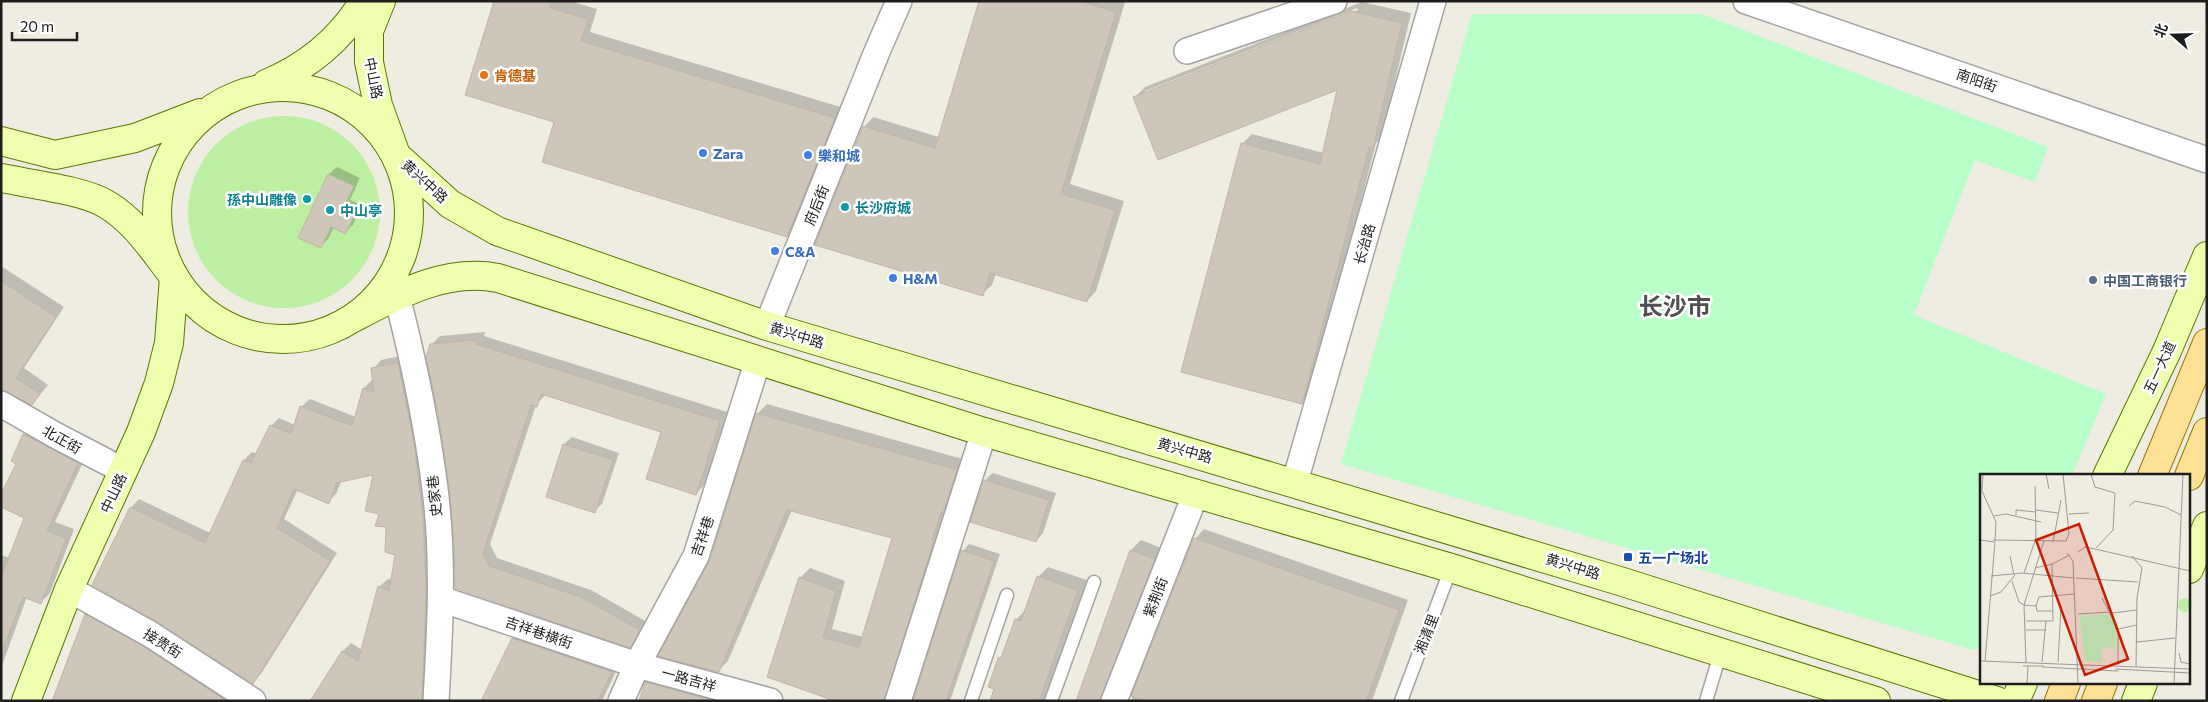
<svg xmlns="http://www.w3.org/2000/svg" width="2208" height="702" viewBox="0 0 2208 702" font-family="Commissioner,'Noto Sans SC',sans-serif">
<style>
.grass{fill:#bcefa2}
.park{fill:#b9fec8}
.shadow{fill:#0003;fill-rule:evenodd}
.building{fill:#cfc6ba;stroke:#c2b5a2}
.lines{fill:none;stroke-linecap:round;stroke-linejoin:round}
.lane-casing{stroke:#a4a4a4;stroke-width:15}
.street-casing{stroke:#a4a4a4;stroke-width:28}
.secondary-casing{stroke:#597700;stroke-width:30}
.primary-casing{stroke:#957900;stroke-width:30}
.lane{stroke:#fff;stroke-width:12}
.street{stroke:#fff;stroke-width:25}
.secondary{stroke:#efffaf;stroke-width:28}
.primary{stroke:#ffe196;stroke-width:28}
.food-dot{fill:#e8710a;stroke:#fff;stroke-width:2}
.shop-dot{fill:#3f7fe0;stroke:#fff;stroke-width:2}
.culture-dot{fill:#0f9aa8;stroke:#fff;stroke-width:2}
.service-dot{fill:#5c6f8a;stroke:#fff;stroke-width:2}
.transit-dot{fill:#1a4fb4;stroke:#fff;stroke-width:2}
.labels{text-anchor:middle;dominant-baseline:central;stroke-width:5;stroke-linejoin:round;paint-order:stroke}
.food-label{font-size:14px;font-weight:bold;fill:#c56008;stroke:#fff;text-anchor:start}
.street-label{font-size:14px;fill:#1d1d1d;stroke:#fff}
.shop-label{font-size:14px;font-weight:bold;fill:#366cbe;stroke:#fff;text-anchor:start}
.culture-label{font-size:14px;font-weight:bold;fill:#0d838f;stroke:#fff;text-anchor:start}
.service-label{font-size:14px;font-weight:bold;fill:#4e5e75;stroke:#fff;text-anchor:start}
.transit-label{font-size:14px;font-weight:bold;fill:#164399;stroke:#fff;text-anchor:start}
.town-label{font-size:24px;font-weight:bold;fill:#505050;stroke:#fff}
.inset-road{fill:none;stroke:#9b9993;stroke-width:1}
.view{fill:#c91d00;fill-opacity:0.15;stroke:#c91d00;stroke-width:2.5}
.inset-edge{fill:none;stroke:#1d1d1d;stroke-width:2.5}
</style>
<rect width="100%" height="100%" fill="#efece1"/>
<path class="grass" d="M188 212a96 96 0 1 1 192 0a96 96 0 1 1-192 0Z"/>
<path class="park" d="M 1472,14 L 1702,14 L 2048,147 L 2035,182 L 1975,160 L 1914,315 L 2106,394 L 2072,476 L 1982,476 L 1982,646 L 1974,650 L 1341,464 Z"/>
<path class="shadow" d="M 495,1 L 570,1 L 597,9 L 590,32 L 844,108 L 797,225 L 787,235 L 555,121 Z
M 980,1 L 1125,2 L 1070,184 L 1124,201 L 1096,291 L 1087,301 L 996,273 L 992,285 L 982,294 L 864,127 L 873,117 L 939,137 Z
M 1362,2 L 1411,13 L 1382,137 L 1376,143 L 1311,393 L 1301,402 L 1242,144 L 1252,134 L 1324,153 L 1339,88 L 1135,97 L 1145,87 ZM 1357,8 L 1358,10 L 1145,94 L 1145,91 Z
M 337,167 L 360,178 L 350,200 L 362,205 L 353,225 L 345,232 L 334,227 L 328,239 L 320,247 L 300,237 L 329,174 Z
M 1,266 L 64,307 L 24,368 L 48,385 L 32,404 L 1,387 Z
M 485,332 L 484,336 L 727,412 L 704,485 L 696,494 L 663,431 L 546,394 L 536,405 L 490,544 L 497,558 L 591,590 L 647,622 L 638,638 L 630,646 L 456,588 L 455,541 L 451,487 L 431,345 L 440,336 Z
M 406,355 L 425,458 L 433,701 L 311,701 L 343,651 L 351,643 L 362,650 L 379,587 L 388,579 L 392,580 L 396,554 L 387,526 L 381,513 L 375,473 L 341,482 L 336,494 L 328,502 L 298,489 L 284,519 L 337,553 L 261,674 L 253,682 L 131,508 L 139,499 L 210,533 L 244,460 L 252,452 L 257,454 L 271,426 L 279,418 L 295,425 L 301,407 L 310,399 L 356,417 L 364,388 L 372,380 L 374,381 L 373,369 L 381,360 Z
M 767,404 L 966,460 L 894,701 L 839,701 L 800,578 L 810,568 L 845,581 L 832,629 L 864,637 L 894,537 L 792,510 L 728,661 L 718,671 L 711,561 L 757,414 Z
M 33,426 L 87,454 L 55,522 L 74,529 L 50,593 L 41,602 L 27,597 L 1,668 L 1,555 L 10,558 L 25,517 L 18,463 L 24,435 Z
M 572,437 L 619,453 L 602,504 L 594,511 L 564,444 Z
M 993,473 L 1056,493 L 1043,533 L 1036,541 L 972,521 L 985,480 Z
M 1204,529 L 1408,600 L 1372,701 L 1131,701 L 1195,539 Z
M 1141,540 L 1164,549 L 1113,701 L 1077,701 L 1131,550 Z
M 969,544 L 1000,554 L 950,701 L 914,701 L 963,551 Z
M 1048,567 L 1087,580 L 1044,701 L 991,701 L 995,689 L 999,658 L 1004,654 L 1016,620 L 1026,609 L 1038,577 Z
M 94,607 L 247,701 L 53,701 L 86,615 Z
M 522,630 L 620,663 L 602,701 L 483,701 L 513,639 Z
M 656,673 L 759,701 L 641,701 L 646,683 Z"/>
<path class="building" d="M 494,1 L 552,1 L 550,8 L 588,19 L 581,41 L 835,118 L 787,237 L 542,162 L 554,122 L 465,95 Z
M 979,1 L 1080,1 L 1116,12 L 1061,194 L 1115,210 L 1087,302 L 990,273 L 983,296 L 815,245 L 863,126 L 935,148 Z
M 1351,11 L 1402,23 L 1373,148 L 1369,147 L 1302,404 L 1181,372 L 1241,143 L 1320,164 L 1337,90 L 1158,160 L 1133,97 Z
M 328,174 L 354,186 L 343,208 L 355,213 L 346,234 L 331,227 L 321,248 L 298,238 Z
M 1,281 L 56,317 L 16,378 L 40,394 L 32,405 L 1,390 Z
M 477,340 L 476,344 L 720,421 L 696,495 L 646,479 L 661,432 L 541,394 L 537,407 L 531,405 L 483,553 L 489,566 L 581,597 L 640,630 L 630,648 L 455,588 L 454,541 L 449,487 L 438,413 L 426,357 L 430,344 Z
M 398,363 L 414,443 L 423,517 L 426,595 L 422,701 L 310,701 L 342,651 L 358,661 L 378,586 L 389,591 L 395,555 L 385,552 L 386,527 L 375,526 L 379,514 L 365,511 L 373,475 L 336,483 L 329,504 L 294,489 L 277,528 L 330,561 L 253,684 L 158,622 L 92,585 L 130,507 L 205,543 L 243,460 L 251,463 L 270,425 L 291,434 L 300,406 L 352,426 L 363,388 L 374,392 L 371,368 Z
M 756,413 L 957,470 L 943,513 L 941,512 L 932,540 L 934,540 L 884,701 L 835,701 L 767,677 L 799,577 L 836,591 L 823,638 L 859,647 L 892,538 L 787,510 L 719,672 L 658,656 L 710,560 Z
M 23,434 L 78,463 L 47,531 L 66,538 L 41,604 L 23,597 L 3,649 L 1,649 L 1,577 L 24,518 L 1,507 L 1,494 L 16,464 L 11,461 Z
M 563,444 L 613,460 L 595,513 L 546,497 Z
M 984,480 L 1049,500 L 1036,542 L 970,522 Z
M 1194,538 L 1399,610 L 1366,701 L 1142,701 L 1131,696 Z
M 961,550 L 994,561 L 946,701 L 913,701 Z
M 1130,550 L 1155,559 L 1100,701 L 1076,701 Z
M 1037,576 L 1078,590 L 1039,701 L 990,701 L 994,689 L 988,687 L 998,658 L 1001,658 L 1015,619 L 1021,621 Z
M 85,614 L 143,646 L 226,701 L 52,701 Z
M 512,638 L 612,672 L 598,701 L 481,701 Z
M 645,682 L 707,699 L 707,701 L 639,701 Z"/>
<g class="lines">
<g class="lane-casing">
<path id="lane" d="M 971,701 L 1007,595
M 1051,701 L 1094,582
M 1401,701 L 1451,568
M 1706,701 L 1721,651"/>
</g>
<g class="street-casing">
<path id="street" d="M 1746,1 L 2207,160
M 1187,51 L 1334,1
M 397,296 C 413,359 427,424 435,489 C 444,559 440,631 436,701
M 767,326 L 876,54 L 899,1
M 1,404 L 55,435 L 124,471
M 1302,485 L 1296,478 L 1433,1
M 69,589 L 150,634 L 253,701
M 441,599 L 637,665 L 770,701
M 621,701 L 637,665 L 696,556 L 758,360
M 898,701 L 984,432
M 1114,701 L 1196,493"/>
</g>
<g class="secondary-casing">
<path id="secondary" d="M 381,1 L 369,31 L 369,62 L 378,105 L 396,155 L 450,204 L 497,231 L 767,326 L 1623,582 L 1997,701
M 266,84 C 307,67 341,39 364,1
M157 213a126 126 0 1 1 252 0a126 126 0 1 1-252 0Z
M 1,141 L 55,155 L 135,138 L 200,113
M 1,178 C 29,184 83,190 106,204 C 135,221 154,251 174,277 L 169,343 L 159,383 L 141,432 L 69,589 L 26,701
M 353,318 C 399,294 446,268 498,278 L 984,432 L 1451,568 L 1876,701
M 2107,476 L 2167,351 L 2207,256
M 2189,569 L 2207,526
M 2015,701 L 2023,683
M 2136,701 L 2143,683"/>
</g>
<g class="primary-casing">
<path id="primary" d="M 2152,476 L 2207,343
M 2189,476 L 2207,432
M 2059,701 L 2066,683
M 2096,701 L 2103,683"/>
</g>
<use href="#lane" class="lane"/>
<use href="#street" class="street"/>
<use href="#secondary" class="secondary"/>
<use href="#primary" class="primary"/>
</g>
<circle class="food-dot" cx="484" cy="75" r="5"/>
<g class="shop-dot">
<circle cx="703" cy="153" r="5"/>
<circle cx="808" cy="155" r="5"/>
<circle cx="775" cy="251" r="5"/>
<circle cx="893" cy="278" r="5"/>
</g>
<g class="culture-dot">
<circle cx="307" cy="199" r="5"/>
<circle cx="845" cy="207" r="5"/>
<circle cx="330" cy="210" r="5"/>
</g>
<circle class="service-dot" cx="2093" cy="280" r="5"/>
<rect class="transit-dot" x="1623" y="552" width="10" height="10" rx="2.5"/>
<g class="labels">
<g class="food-label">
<text x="494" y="75">肯德基</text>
</g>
<g class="street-label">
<text transform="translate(374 78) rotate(79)">中山路</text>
<text transform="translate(1977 80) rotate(19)">南阳街</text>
<text transform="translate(425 181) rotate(42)">黄兴中路</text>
<text transform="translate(816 205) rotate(-68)">府后街</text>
<text transform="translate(1364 244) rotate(-74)">长治路</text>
<text transform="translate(797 335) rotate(17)">黄兴中路</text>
<text transform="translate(2159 367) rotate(-65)">五一大道</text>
<text transform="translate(62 439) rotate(29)">北正街</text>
<text transform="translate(1185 450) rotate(16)">黄兴中路</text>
<text transform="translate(113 493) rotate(-65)">中山路</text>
<text transform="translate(434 496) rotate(-96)">史家巷</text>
<text transform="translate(702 536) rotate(-71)">吉祥巷</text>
<text transform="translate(1573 566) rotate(17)">黄兴中路</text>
<text transform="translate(1155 597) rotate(-69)">紫荆街</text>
<text transform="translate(539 632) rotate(19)">吉祥巷横街</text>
<text transform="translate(1426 634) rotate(-69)">湘清里</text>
<text transform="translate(163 643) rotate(32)">接贵街</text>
<text transform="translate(689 679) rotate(15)">一路吉祥</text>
</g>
<g class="shop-label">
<text x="713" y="153">Zara</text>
<text x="818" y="155">樂和城</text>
<text x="785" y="251">C&amp;A</text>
<text x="903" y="278">H&amp;M</text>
</g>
<g class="culture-label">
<text x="297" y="199" text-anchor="end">孫中山雕像</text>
<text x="855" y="207">长沙府城</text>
<text x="340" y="210">中山亭</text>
</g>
<g class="service-label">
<text x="2103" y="280">中国工商银行</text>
</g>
<g class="transit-label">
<text x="1638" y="557">五一广场北</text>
</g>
<g class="town-label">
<text x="1675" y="305">长沙市</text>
</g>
</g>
<g transform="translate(1980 474)">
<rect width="210" height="210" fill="#efece1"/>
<path d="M198 131a7 7 0 1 1 14 0a7 7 0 1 1-14 0Z" fill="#bcefa2"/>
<path d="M 131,140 L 136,154 L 135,179 L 133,174 L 122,174 L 122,188 L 105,187 L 100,142 Z" fill="#b9fec8"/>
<path class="inset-road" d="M 3,0 L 2,17 L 16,48 L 15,67M 66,0 L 69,15M 83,0 L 89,59 L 86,67M 111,0 L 115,13 L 135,19 L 133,56 L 116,74M 55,12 L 56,67M 149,32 L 155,27 L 185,33 L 201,41M 56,36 L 78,39M 89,40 L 109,39M 36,41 L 36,36 L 56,38M 14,42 L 26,40 L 61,48M 0,66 L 15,68 L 5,187M 13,66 L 86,67M 73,68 L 81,26M 98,78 L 105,73 L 115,75 L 210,97M 87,79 L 93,87 L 98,210M 30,82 L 34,101M 152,82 L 162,94 L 157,124 L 156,193M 55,94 L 72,90 L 90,81M 44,99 L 55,67M 11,102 L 42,99 L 94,104M 96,104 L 158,108M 32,107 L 39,128 L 44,131 L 56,132 L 59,123 L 94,120M 10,122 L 21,118 L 35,101M 122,124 L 138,155 L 138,191M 56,132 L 57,137 L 73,137M 132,139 L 157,136M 98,140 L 131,138M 46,147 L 73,147 L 72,90M 138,155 L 157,151M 46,156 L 66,156M 157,168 L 195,164M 199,179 L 201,188 L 210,190M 0,187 L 210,195M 62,188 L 66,147M 78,188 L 81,134M 46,189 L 44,131 L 64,67M 43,192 L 64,192M 62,193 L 138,197M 135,195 L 210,199M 47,210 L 48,192M 194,210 L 203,0"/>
<path class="view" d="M 99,50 L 148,185 L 105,201 L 56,66 Z"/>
<rect width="210" height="210" class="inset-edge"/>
</g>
<rect width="2208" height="702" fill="none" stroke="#1d1d1d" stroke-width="5"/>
<g transform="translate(2173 35) rotate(290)" stroke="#ffffff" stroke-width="4" paint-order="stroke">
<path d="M0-4L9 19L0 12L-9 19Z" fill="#1d1d1d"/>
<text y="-8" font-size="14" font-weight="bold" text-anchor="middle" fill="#1d1d1d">北</text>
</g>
<path d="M12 32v8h65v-8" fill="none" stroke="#1d1d1d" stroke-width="2.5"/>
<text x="20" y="32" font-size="15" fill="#1d1d1d" stroke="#ffffff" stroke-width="4" paint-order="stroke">20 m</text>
</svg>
